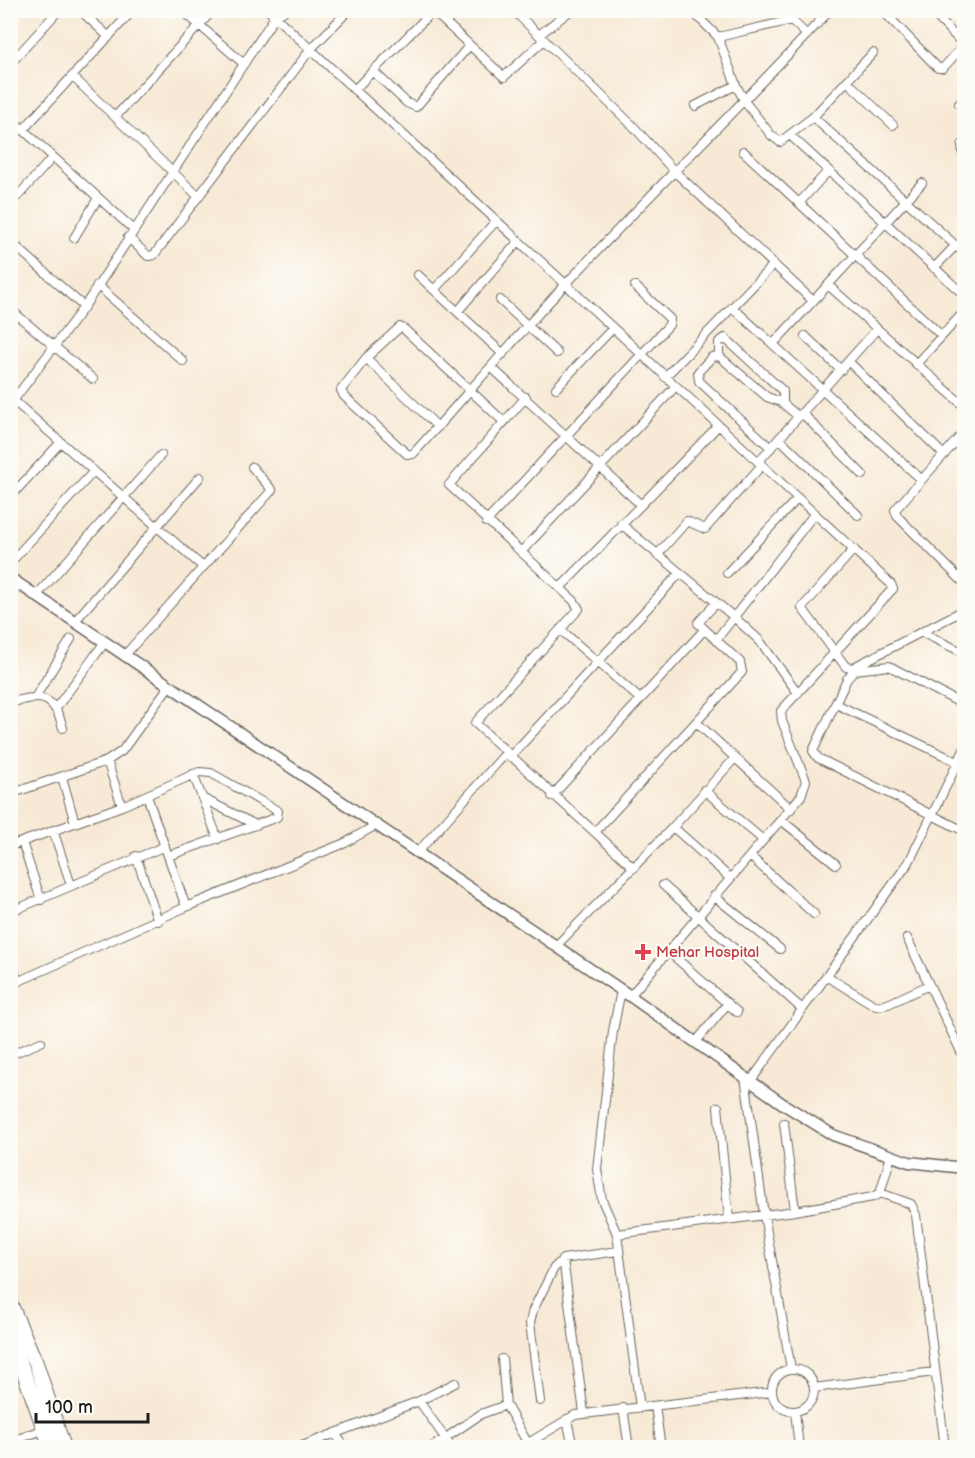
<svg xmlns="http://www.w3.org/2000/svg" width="975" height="1458" viewBox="0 0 975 1458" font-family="'Balsamiq Sans',sans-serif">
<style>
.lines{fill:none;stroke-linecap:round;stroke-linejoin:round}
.minor-casing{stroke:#69645d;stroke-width:10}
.tertiary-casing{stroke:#69645d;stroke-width:13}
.primary-casing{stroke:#69645d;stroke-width:16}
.minor{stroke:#fff;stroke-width:8}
.tertiary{stroke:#fff;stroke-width:10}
.primary{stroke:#fff;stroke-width:14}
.health-dot{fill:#e0444e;stroke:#fdfcf7;stroke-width:2}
.labels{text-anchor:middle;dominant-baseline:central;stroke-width:4.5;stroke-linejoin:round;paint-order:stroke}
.health-label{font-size:15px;fill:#be3a42;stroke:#fdfcf7;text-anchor:start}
</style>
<rect width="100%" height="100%" fill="#fdfcf7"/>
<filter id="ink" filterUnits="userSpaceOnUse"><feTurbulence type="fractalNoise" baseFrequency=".0167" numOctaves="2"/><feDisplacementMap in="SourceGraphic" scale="12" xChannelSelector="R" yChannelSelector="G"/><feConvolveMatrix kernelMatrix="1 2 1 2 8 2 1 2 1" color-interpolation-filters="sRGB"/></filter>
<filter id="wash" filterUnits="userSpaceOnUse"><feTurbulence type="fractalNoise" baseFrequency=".008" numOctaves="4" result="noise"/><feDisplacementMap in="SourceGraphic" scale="24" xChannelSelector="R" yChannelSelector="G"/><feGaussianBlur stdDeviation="1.35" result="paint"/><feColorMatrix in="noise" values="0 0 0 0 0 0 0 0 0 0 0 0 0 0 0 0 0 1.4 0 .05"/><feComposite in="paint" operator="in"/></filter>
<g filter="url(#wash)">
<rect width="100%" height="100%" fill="#f7e9d5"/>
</g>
<g filter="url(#ink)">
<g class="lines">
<g class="minor-casing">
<path id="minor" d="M 80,10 L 109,37
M 182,10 L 244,64
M 268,10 L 891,584 L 893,589 L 889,593 L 781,711 L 782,721 L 806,781 L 801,796 L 630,996
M 513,10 L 633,126 L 675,172 L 813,301
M 691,10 L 718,37 L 736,85 L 745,102 L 771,135 L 780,142 L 813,117 L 873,53
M 781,10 L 807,35
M 882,10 L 938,68 L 943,68 L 964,45
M 930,10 L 964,45
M 539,35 L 571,10
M 718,37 L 792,20
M 10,64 L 59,10
M 374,72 L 407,103 L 416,107 L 469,46
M 73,77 L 199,197
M 847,81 L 893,125
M 354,90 L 433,11 L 504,77 L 544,40
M 959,104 L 964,100
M 695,106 L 736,85
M 115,117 L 213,10
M 813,117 L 964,253
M 10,118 L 133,229
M 23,130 L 133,10
M 791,136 L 964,295
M 962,145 L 964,158
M 743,151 L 942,336
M 922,183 L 828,285 L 964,406
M 18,196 L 53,157
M 800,202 L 828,171
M 128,237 L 148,256 L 154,255 L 310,50 L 349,10
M 74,238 L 98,198
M 10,241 L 84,307
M 934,268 L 956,245
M 418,275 L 503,354
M 97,285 L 183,361
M 434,290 L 496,221
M 500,300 L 557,353
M 733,308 L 921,479
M 10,309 L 93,379
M 458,311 L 518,242
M 805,336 L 841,370
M 773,344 L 828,285
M 719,356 L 719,342 L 725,338 L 783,391 L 783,404
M 366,358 L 438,427
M 848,361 L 944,455
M 916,364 L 964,312
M 491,367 L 640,504
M 665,377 L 774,264
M 556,388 L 613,328
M 526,397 L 449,485 L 574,601 L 579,609 L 475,723 L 634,868
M 14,401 L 203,567
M 10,405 L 84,307 L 274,18 L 285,10
M 802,413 L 863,475
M 503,421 L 404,329 L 400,327 L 366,358 L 341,390 L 344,396 L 407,454 L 413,454 C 464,398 513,340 565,285 C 652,192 743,104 830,10
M 964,432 L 895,510 L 897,516 L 964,583
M 779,438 L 858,515
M 771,448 L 699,381 L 698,372 L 712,357 L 719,356 L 767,397 L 781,402 L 799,417
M 758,462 L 877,329
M 10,497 L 61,442
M 486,522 L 669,325 L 670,319 L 635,286
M 854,549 L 802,608 L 846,667 L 852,668 L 964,610
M 521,552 L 676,386
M 657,555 L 687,521 L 705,529 L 762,465
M 10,563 L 94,471
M 727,573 L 798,498
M 560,588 L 718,426
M 10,595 L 19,584
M 37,595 L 161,455
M 716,603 L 698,623 L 716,640
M 75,621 L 200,477
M 561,630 L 640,699
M 923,633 L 964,653
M 124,656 L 272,490 L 252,467
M 798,693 L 759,640 L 734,617 L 815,513
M 36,696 L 71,639
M 10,703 C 40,694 54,694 63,728
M 836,704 L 964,765
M 964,705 L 889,666 L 855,670 L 847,679 L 813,751 L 818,758 L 964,831
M 56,708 L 105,642
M 696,722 L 791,809
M 510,757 L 679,574
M 107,761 L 122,806
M 193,774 L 218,839
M 62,777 L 75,823
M 704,790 L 763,840
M 10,794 L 107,761 L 122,751 L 169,686
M 147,796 L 186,907
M 552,796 L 704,630
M 202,798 L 256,825
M 781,820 L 836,864
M 673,827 L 730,878
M 53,830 L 71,885
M 595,832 L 742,672 L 740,662 L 716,640 L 734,617 L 621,524
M 22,842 L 41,900
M 10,846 L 122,806 L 199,772 L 211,773 L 278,811 L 277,817 L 272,819 L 168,856
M 417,853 L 506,753
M 136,856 L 158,921
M 750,856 L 814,914
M 663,885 L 801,1008
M 714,896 L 780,949
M 10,912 L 165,846
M 907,938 L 964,1058
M 556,946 L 673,827 L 734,759
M 668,951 L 737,1012
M 10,960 L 18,982
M 826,976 L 876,1006 L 888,1004 L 929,985
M 10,985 L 186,907 L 345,843 L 376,825
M 695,1043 L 728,1003
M 10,1055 L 41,1042
M 745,1077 L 764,1215 L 791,1369
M 750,1082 L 909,862 L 964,750
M 718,1107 L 729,1218
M 784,1123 L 795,1211
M 891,1156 L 880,1193 L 911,1204 L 916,1215 L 945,1448
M 617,1234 L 602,1200 L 597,1169 L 613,1031 L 621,990
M 563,1259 L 584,1413
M 502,1359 L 506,1405 L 527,1442
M772 1390a21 21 0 1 1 42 0a21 21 0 1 1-42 0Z
M 814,1388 L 934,1372
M 419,1401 L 452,1448
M 540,1401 L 530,1323 L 533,1310 L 554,1268 L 563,1259 L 618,1251
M 655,1406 L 661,1448
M 623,1408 L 629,1448
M 640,1408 L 617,1234 L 795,1211 L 873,1197 L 880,1193
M 795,1411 L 799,1448
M 567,1419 L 573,1448
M 335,1433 L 345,1448
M 10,1442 L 45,1429
M 297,1448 L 419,1401 L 455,1383
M 431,1448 L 481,1414 L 506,1405
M 520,1448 L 575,1415 L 772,1392"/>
</g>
<g class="tertiary-casing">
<path id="tertiary" d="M 10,578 L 630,996 L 783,1104 L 833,1135 L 909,1162 L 964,1168"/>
</g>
<g class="primary-casing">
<path id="primary" d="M 10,1303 L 36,1363 L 64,1448
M 10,1334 L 51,1448"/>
</g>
<use href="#minor" class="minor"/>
<use href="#tertiary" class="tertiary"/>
<use href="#primary" class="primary"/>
</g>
</g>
<path class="health-dot" d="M640 943h6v6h6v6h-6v6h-6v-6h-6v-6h6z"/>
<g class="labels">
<g class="health-label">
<text x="656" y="952">Mehar Hospital</text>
</g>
</g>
<rect width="975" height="1458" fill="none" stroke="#fdfcf7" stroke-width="36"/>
<path d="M36 1413v9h112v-9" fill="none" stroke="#1c1c1c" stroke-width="3"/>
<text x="45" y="1413" font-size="18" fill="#1c1c1c" stroke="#fdfcf7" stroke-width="4.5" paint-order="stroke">100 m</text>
</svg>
